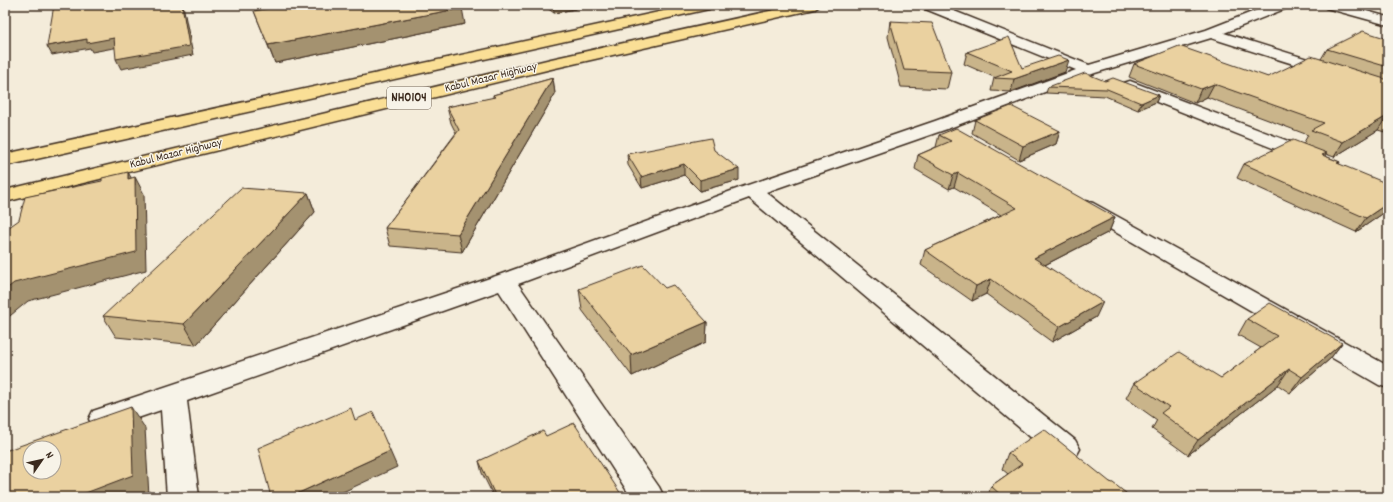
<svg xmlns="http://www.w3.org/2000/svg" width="1393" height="502" viewBox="0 0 1393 502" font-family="Dekko,sans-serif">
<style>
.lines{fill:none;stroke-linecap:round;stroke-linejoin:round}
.minor-casing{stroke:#3b2a1e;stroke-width:3}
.trunk-casing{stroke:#3b2a1e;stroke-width:3}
.minor{fill:#f7f3e8;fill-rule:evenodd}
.trunk{fill:#fadf96;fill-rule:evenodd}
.wall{fill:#c9b48a;stroke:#3b2a1e}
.shaded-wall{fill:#a49270;stroke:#3b2a1e}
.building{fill:#ead1a0;stroke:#3b2a1e;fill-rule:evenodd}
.labels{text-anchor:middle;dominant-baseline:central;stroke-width:3;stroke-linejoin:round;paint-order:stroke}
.far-street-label{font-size:12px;fill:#3b2a1e;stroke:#f7f3e8}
.shield{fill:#f7f3e8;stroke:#73665b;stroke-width:1}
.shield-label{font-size:13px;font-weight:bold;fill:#3b2a1e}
</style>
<rect width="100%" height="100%" fill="#f4ecda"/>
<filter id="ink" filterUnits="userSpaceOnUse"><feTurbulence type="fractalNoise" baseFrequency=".025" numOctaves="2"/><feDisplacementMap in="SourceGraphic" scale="8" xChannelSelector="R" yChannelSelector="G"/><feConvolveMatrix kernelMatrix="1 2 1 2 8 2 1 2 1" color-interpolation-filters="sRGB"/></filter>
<g filter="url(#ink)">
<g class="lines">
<g class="minor-casing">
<path id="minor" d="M 922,5 L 939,5 L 1089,65 L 1206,30 L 1270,5 L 1288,5 L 1287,8 L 1224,33 L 1388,84 L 1388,94 L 1211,38 L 1095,73 L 947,129 L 766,192 L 1075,440 L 1080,449 L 1075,458 L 1065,461 L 1055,458 L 749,198 L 518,284 L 659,487 L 664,497 L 631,497 L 499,291 L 187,401 L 199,497 L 167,497 L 161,410 L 103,430 L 93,427 L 89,419 L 93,411 L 496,276 L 745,186 L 935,121 L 1076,70 L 923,8 Z
M 1325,5 L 1345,5 L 1388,17 L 1388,25 L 1326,8 Z
M 1130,81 L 1317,152 L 1319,156 L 1317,160 L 1310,162 L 1303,160 L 1124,89 L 1122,86 L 1124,83 Z
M 1086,201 L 1093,203 L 1388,366 L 1388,388 L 1379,385 L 1079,211 L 1076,207 L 1079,203 Z"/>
</g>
<g class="trunk-casing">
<path id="trunk" d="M 691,5 L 715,5 L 709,9 L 5,166 L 5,154 Z
M 797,5 L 821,5 L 815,9 L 551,69 L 5,202 L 5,190 L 551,59 Z"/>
</g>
<use href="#minor" class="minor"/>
<use href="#trunk" class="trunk"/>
</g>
<path class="wall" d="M 543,5 L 596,5 L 554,13 Z
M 254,11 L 465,24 L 275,63 Z
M 890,21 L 951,72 L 947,89 L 901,87 L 888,37 Z
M 1388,39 L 1388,133 L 1378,130 L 1334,157 L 1326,154 L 1325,156 L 1340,162 L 1339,164 L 1388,210 L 1356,232 L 1237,178 L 1244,164 L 1303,144 L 1308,135 L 1207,97 L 1195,103 L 1129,77 L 1134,64 L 1268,77 L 1321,59 L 1327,49 Z
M 967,52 L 1022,68 L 1065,72 L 1011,92 L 991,91 L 994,78 L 996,78 L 964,64 Z
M 553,78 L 555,94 L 462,252 L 390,246 L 385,228 L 456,133 L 451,123 L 447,107 L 493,98 L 493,95 Z
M 1105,81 L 1159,95 L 1156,102 L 1138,110 L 1105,96 L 1046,93 L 1048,87 Z
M 975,120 L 1060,131 L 1056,144 L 1019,160 L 972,133 Z
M 939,135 L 1115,217 L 1109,232 L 1045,265 L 1096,317 L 1052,342 L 986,294 L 972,301 L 921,265 L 925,250 L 1001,215 L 954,187 L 949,189 L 915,169 L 918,155 L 936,147 Z
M 714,150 L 739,180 L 700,191 L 684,175 L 642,188 L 628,165 L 627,154 Z
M 308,193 L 315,212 L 196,345 L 116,337 L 103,316 Z
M 665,288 L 707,322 L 706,342 L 632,376 L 582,310 L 579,289 Z
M 1247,319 L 1342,343 L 1330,359 L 1290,393 L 1278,385 L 1188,455 L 1152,429 L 1157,420 L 1126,398 L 1134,383 L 1221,378 L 1261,348 L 1238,335 Z
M 546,436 L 623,497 L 494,497 L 482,473 L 479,461 Z
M 1008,453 L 1110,482 L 1131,497 L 987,497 L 991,486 L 1008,474 L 1002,469 Z"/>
<path class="shaded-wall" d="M 182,5 L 183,5 L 193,55 L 121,69 L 116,59 Z
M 553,5 L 596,5 L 554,13 Z
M 462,8 L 465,24 L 275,63 L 268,45 Z
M 114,38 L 119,47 L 92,52 L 90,48 L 52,55 L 47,46 L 87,39 Z
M 1069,60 L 1065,72 L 1011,92 L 1014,79 Z
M 553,78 L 555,94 L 462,252 L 458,234 Z
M 1214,84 L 1207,97 L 1195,103 L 1201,89 Z
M 1159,95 L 1156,102 L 1138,110 L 1141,103 Z
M 1387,116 L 1378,130 L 1334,157 L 1343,142 Z
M 1060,131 L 1056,144 L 1019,160 L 1023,146 Z
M 684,164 L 684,175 L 642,188 L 641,177 Z
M 739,169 L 739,180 L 700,191 L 700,180 Z
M 128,172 L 135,185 L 135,177 L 144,194 L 146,270 L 28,301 L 5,320 L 5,290 L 128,179 Z
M 958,173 L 954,187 L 949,189 L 953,175 Z
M 308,193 L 315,212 L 196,345 L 184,324 Z
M 1388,203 L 1388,210 L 1356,232 L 1366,218 Z
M 1115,217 L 1109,232 L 1029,273 L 1034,258 Z
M 991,279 L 986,294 L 972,301 L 976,286 Z
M 1103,302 L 1096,317 L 1052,342 L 1059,327 Z
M 707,322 L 706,342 L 632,376 L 631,355 Z
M 1342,343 L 1330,359 L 1290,393 L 1302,377 Z
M 1289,369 L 1278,385 L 1188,455 L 1198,440 Z
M 131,407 L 145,428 L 149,496 L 146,497 L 75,497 Z
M 390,451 L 397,467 L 332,497 L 290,497 Z"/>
<path class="building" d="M 54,5 L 182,5 L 189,46 L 116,59 L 114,38 L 87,43 L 87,39 L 47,46 Z
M 287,5 L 460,5 L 462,8 L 268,45 L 254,11 Z
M 890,21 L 932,23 L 951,72 L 904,70 Z
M 1363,31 L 1388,39 L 1388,67 L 1327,49 Z
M 1009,37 L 1022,68 L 1058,56 L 1069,60 L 1014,79 L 994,78 L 1012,71 L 967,52 Z
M 1179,46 L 1268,77 L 1311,56 L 1388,80 L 1388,116 L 1387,116 L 1343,142 L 1311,130 L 1324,123 L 1214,84 L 1201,89 L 1134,64 Z
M 1085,73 L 1105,81 L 1113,78 L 1159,95 L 1141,103 L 1107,89 L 1048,87 Z
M 553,78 L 458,234 L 385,228 L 459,130 L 447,107 L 495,97 L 493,95 Z
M 1011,106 L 1060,131 L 1023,146 L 975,120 Z
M 956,128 L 1115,217 L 1034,258 L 1103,302 L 1059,327 L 991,279 L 976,286 L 925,250 L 1017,208 L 958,173 L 953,175 L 918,155 L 951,141 L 939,135 Z
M 711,138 L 714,150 L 739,169 L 700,180 L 684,164 L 641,177 L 627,154 Z
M 1293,140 L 1327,153 L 1322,155 L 1340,162 L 1337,163 L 1388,184 L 1388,203 L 1366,218 L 1244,164 Z
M 128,172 L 128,179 L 135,177 L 136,252 L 14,283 L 5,290 L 5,230 L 19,220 L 25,197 L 102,181 L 102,178 Z
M 241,188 L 308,193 L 184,324 L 103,316 Z
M 643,265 L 665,288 L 673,285 L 707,322 L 631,355 L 579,289 Z
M 1270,303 L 1342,343 L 1302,377 L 1289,369 L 1198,440 L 1161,413 L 1169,407 L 1134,383 L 1179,352 L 1221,378 L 1277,336 L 1247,319 Z
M 131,407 L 133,475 L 75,497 L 5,497 L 5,451 ZM 30,448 L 54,448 L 54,472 L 30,472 Z
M 351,408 L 355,420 L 373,412 L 390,451 L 290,497 L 271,497 L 258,448 Z
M 574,423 L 623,497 L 496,497 L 479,461 L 543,431 L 546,436 Z
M 1044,429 L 1110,482 L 1113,483 L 1131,497 L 1003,497 L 991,486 L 1022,464 L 1008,453 Z"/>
</g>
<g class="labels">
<g class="far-street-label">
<text transform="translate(491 78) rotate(-14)">Kabul Mazar Highway</text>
<text transform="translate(176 154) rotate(-14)">Kabul Mazar Highway</text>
</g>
<rect class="shield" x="387" y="87" width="44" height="22" rx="3"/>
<g class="shield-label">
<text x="409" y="98">NH0104</text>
</g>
</g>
<rect width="1393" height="502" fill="none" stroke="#f7f3e8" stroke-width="20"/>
<rect x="10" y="10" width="1373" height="482" fill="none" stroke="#3b2a1e" stroke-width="1.5" filter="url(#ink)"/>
<g transform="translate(42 460) rotate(56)"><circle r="19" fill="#f7f3e8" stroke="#aca397"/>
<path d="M0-3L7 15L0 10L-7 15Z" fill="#3b2a1e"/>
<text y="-6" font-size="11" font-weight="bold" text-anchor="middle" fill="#3b2a1e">N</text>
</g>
</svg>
